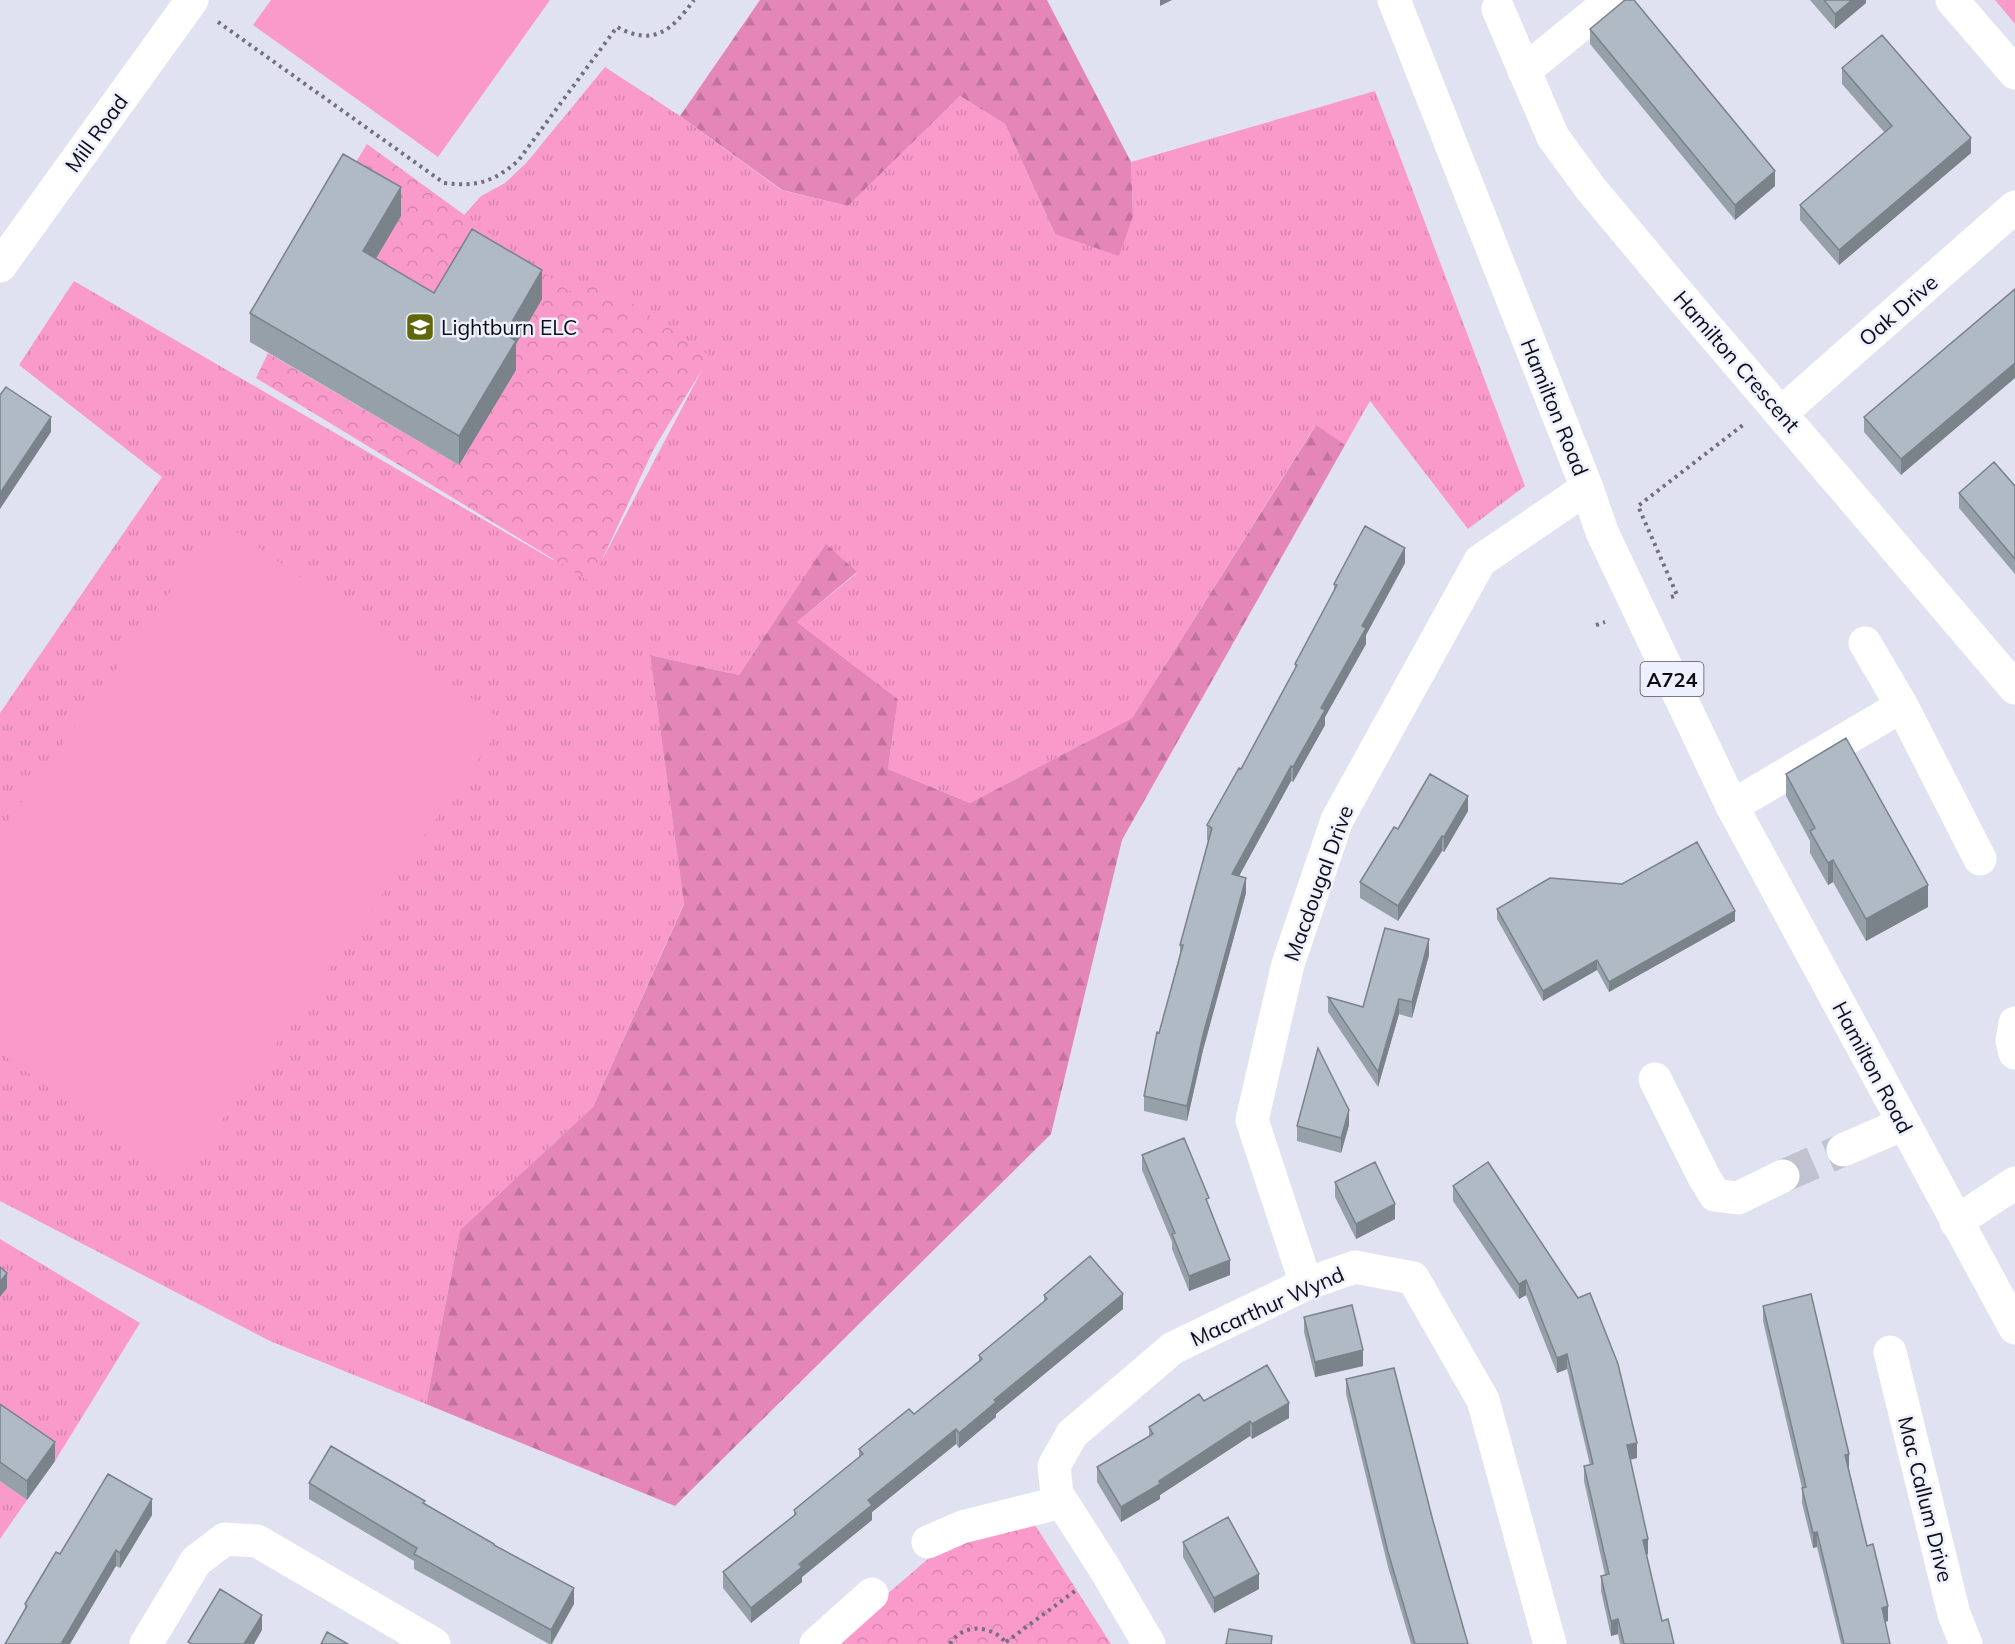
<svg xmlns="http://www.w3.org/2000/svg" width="2015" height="1644" viewBox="0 0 2015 1644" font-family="Mulish,sans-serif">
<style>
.grass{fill:url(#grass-tufts);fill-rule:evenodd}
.forest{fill:url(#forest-firs)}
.park{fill:url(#park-crowns)}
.pitch{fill:#f99acb}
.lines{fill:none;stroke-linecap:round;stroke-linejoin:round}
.minor-tunnel{stroke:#c1c2d0;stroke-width:33;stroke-dasharray:33 16;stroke-linecap:butt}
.path{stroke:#70717b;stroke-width:4;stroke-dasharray:3 4.5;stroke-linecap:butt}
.minor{stroke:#fff;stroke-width:33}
.major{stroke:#fff;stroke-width:33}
.wall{fill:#96a0a9}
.shaded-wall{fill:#7a828a}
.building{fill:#afbac5;stroke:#7a828a;stroke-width:1.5}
.labels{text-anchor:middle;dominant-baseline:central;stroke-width:5;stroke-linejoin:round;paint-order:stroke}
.shield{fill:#eeefff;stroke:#50525a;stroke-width:1.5}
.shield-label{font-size:20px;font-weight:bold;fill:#0d0e13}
.street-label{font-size:21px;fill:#0d0e13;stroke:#eeefff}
.poi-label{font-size:21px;fill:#0d0e13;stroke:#eeefff;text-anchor:start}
</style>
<defs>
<pattern id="grass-tufts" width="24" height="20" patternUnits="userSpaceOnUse" patternTransform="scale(1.5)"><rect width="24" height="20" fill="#f99acb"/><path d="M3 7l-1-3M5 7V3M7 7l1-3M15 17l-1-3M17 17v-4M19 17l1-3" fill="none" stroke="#d484ad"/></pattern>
<pattern id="forest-firs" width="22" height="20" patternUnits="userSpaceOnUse" patternTransform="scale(1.5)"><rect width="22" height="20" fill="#e487b8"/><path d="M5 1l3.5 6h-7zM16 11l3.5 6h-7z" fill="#c2739d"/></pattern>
<pattern id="park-crowns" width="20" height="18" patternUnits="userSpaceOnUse" patternTransform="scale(1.5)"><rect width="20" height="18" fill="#f99acb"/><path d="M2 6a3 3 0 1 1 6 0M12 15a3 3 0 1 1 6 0" fill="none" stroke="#d484ad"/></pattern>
</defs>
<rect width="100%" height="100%" fill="#e1e2f1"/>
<path class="grass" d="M 1995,0 L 2015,0 L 2015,24 Z
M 605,67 L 680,116 L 781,190 L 848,206 L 960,96 L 1005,124 L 1055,234 L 1133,216 L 1131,162 L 1375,91 L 1525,486 L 1468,529 L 1370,401 L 1345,445 L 1315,426 L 1132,718 L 970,803 L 888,769 L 898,699 L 797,622 L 857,573 L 826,545 L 739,675 L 650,655 L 684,903 L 593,1107 L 460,1230 L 426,1404 L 270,1341 L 0,1201 L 0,713 L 162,477 L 19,365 L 74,281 L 553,560 L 559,364 L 464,215 L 481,196 L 505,183 L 527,162 ZM 703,368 L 600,564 L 654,448 Z
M 0,1239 L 140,1323 L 55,1461 L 0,1423 Z
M 0,1481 L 27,1500 L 0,1539 Z"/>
<path class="forest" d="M 760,0 L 1047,0 L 1131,162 L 1133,216 L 1119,256 L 1055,234 L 1005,124 L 960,96 L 848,206 L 782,190 L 680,116 Z
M 1316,425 L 1345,445 L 1122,840 L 1051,1134 L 675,1506 L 426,1404 L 460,1230 L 593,1107 L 684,904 L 650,655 L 739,675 L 826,544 L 857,572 L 797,622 L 898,699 L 888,769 L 970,803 L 1132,718 Z"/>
<path class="park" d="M 367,144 L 578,298 L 592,276 L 710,356 L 654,448 L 591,582 L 256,378 L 268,353 L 459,465 L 434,322 L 363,280 L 343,183 Z
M 1030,1517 L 1111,1644 L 829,1644 L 943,1546 Z"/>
<path class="pitch" d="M 271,0 L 550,0 L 438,157 L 253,25 Z
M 221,521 L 505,722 L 179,1180 L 0,1053 L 0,832 Z"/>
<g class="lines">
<path class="minor-tunnel" d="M 1783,1176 L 1843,1150"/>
<path class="path" d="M 218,22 L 444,183 C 477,187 493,182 518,161 L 617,27 C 654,47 672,30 694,0
M 1671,597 L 1677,595 L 1638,506 L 1743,425
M 1596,625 L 1605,622
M 1006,1642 L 1075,1591
M 950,1644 C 963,1622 993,1625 1007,1644"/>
<path class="minor" d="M 1952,0 L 2015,73
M 1498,9 L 1553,137 L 1591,189 L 1677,292 L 2015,688
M 1524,71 L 1598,11 L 1606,0
M 0,266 L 192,0
M 1781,413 L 2015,207
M 1865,643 L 1902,706 L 1980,859
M 1732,806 L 1902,706
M 2015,1023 L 2012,1041 L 2015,1053
M 1655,1079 L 1704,1177 L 1715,1195 L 1738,1198 L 1783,1176
M 1843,1150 L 1903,1124
M 1956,1222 L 2015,1183
M 1306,1284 L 1252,1120 L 1288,964 L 1337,820 L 1480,561 L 1587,488
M 1890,1352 L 1954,1614 L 1966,1644
M 928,1542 L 962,1527 L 1062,1502
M 146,1644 L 196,1561 L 225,1539 L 257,1541 L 434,1644
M 816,1644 L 872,1594
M 1149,1644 L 1105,1569 L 1057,1494 L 1054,1466 L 1072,1434 L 1173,1348 L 1306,1284 L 1355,1267 L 1413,1278 L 1483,1400 L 1550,1644"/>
<path class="major" d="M 1394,0 L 1587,488 L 1602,532 L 1732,806 L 2015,1328"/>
</g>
<path class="wall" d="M 1810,0 L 1866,0 L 1866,3 L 1835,29 Z
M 1590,29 L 1775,186 L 1735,220 L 1590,44 Z
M 1842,68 L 1971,153 L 1839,265 L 1800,220 L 1800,205 L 1885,133 L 1842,84 Z
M 401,216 L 376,259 L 434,293 L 542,299 L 516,344 L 516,370 L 459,465 L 250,342 L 250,313 Z
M 2015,289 L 1901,475 L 1864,432 L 1864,417 Z
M 2015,486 L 2015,574 L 1959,508 L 1959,493 Z
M 1405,563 L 1366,635 L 1366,644 L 1325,717 L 1325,725 L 1293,782 L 1291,781 L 1239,876 L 1246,893 L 1203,1050 L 1187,1121 L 1144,1111 L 1144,1096 L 1159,1033 L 1180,953 L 1180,945 L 1208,841 L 1207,840 L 1207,825 L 1241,769 L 1295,671 L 1295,664 L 1334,591 L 1334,584 Z
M 1786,774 L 1928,907 L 1866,941 L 1833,882 L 1828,885 L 1810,853 L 1810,841 L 1786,796 Z
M 1468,811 L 1444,852 L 1442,851 L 1398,921 L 1360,898 L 1360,882 L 1398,829 Z
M 1622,884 L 1735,921 L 1609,992 L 1597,970 L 1543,1001 L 1497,919 L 1497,909 Z
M 1429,955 L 1412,1018 L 1399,1014 L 1378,1087 L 1328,1012 L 1328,997 L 1363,1007 Z
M 1349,1125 L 1341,1153 L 1297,1141 L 1297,1126 Z
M 1142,1155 L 1209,1207 L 1230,1275 L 1189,1291 L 1172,1249 L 1172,1242 L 1142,1170 Z
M 1488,1162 L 1637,1458 L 1630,1460 L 1648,1554 L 1646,1555 L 1662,1621 L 1674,1644 L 1620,1644 L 1618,1634 L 1611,1636 L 1601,1591 L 1601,1576 L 1605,1575 L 1584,1481 L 1584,1466 L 1590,1465 L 1567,1369 L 1557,1373 L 1526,1295 L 1519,1299 L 1453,1201 L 1453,1186 Z
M 1335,1182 L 1395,1219 L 1356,1239 L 1335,1197 Z
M 1044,1295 L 1123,1309 L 996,1414 L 996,1417 L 959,1448 L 956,1444 L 872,1512 L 872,1520 L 802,1577 L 802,1582 L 751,1623 L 723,1588 L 723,1572 L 794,1516 L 794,1510 L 859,1457 L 859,1449 L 914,1414 L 979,1361 L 979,1355 L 1044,1302 Z
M 1763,1306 L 1849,1469 L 1867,1546 L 1888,1621 L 1885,1622 L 1890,1644 L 1841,1644 L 1817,1547 L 1813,1548 L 1802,1503 L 1802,1488 L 1763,1321 Z
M 1304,1317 L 1363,1366 L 1315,1377 L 1304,1332 Z
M 1346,1379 L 1433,1521 L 1468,1644 L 1411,1644 L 1388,1567 L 1346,1394 Z
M 1204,1401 L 1289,1418 L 1252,1439 L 1250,1436 L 1160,1495 L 1160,1499 L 1121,1522 L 1097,1482 L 1097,1467 L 1149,1436 L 1149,1427 Z
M 0,1404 L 55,1461 L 27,1500 L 0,1481 Z
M 309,1483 L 425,1504 L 494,1545 L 574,1604 L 552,1644 L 549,1644 L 414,1569 L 414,1561 L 309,1499 Z
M 152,1515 L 120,1568 L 116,1566 L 25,1610 L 25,1604 L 60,1554 Z
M 1183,1542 L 1259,1589 L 1214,1613 L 1183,1557 Z"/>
<path class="shaded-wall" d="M 1160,0 L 1172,0 L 1160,6 Z
M 1852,0 L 1866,0 L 1866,3 L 1835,29 L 1835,14 Z
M 1971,138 L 1971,153 L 1839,265 L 1839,250 Z
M 1775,171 L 1775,186 L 1735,220 L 1735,205 Z
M 401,187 L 401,216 L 363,280 L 363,251 Z
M 542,270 L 542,299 L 516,344 L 516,370 L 459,465 L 459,436 L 505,334 Z
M 2015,363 L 2015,378 L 1901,475 L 1901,459 Z
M 51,417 L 51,432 L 0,509 L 0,493 Z
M 1405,548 L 1405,563 L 1366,635 L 1366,644 L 1325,717 L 1325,725 L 1293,782 L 1293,767 L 1362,626 Z
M 1291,766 L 1291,781 L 1232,889 L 1232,874 Z
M 1468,796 L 1468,811 L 1444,852 L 1444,837 Z
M 1442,836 L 1442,851 L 1398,921 L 1398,906 Z
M 1833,860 L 1833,882 L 1828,885 L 1828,863 Z
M 1246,878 L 1246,893 L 1203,1050 L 1187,1121 L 1187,1106 L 1203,1035 Z
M 1928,885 L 1928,907 L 1866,941 L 1866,919 Z
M 1735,911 L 1735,921 L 1609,992 L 1609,982 Z
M 1429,939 L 1429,955 L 1412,1018 L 1412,1002 Z
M 1597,960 L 1597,970 L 1543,1001 L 1543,991 Z
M 1399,999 L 1399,1014 L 1378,1087 L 1378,1072 Z
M 1349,1110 L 1349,1125 L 1341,1153 L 1341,1138 Z
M 1395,1204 L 1395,1219 L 1356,1239 L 1356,1224 Z
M 1230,1260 L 1230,1275 L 1189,1291 L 1189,1276 Z
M 7,1273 L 7,1288 L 0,1297 L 0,1282 Z
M 1526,1280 L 1526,1295 L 1519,1299 L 1519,1284 Z
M 1123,1294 L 1123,1309 L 996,1414 L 996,1417 L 959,1448 L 959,1433 L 994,1400 Z
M 1363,1350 L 1363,1366 L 1315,1377 L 1315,1362 Z
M 1567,1354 L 1567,1369 L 1557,1373 L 1557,1358 Z
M 1289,1403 L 1289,1418 L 1252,1439 L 1252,1424 Z
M 1250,1421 L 1250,1436 L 1160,1495 L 1160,1499 L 1121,1522 L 1121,1507 Z
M 956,1429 L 956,1444 L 872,1512 L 872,1520 L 802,1577 L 802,1582 L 751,1623 L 751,1608 L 868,1500 Z
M 55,1442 L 55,1461 L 27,1500 L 27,1481 Z
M 1637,1443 L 1637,1458 L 1627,1460 L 1627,1445 Z
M 1849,1454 L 1849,1469 L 1845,1470 L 1845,1455 Z
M 152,1499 L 152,1515 L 120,1568 L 120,1553 Z
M 1817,1532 L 1817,1547 L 1813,1548 L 1813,1533 Z
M 1648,1539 L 1648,1554 L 1643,1556 L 1643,1540 Z
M 116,1550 L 116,1566 L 70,1644 L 61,1644 Z
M 1259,1574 L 1259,1589 L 1214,1613 L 1214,1598 Z
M 574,1588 L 574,1604 L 551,1644 L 551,1630 Z
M 1888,1606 L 1888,1621 L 1882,1623 L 1882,1608 Z
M 262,1615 L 262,1630 L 254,1644 L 244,1644 Z
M 1618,1619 L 1618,1634 L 1611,1636 L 1611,1621 Z"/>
<path class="building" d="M 1625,0 L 1634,0 L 1775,171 L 1735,205 L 1590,29 Z
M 1824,0 L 1852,0 L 1835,14 Z
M 1882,35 L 1971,138 L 1839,250 L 1800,205 L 1892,126 L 1842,68 Z
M 343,154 L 401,187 L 363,251 L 434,293 L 472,229 L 542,270 L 505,334 L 516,341 L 459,436 L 250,313 Z
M 2015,289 L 2015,363 L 1901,459 L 1864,417 Z
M 6,387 L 51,417 L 0,493 L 0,395 Z
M 1994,462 L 2015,486 L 2015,559 L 1959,493 Z
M 1365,526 L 1405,548 L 1362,626 L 1366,628 L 1321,708 L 1325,710 L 1293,767 L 1291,766 L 1232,874 L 1246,878 L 1203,1035 L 1187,1106 L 1144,1096 L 1157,1032 L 1159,1033 L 1183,945 L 1180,945 L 1212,828 L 1207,825 L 1239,768 L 1241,769 L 1297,665 L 1295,664 L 1337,585 L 1334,584 Z
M 1846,738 L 1928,885 L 1866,919 L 1833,860 L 1828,863 L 1810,831 L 1815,828 L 1786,774 Z
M 1430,774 L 1468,796 L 1444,837 L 1442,836 L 1398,906 L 1360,882 L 1394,827 L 1398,829 Z
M 1697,842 L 1735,911 L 1609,982 L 1597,960 L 1543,991 L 1497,909 L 1550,878 L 1622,884 Z
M 1385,928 L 1429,939 L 1412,1002 L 1399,999 L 1378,1072 L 1328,997 L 1363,1007 Z
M 1318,1048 L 1349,1110 L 1341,1138 L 1297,1126 Z
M 1184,1138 L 1209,1198 L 1206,1199 L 1230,1260 L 1189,1276 L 1172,1234 L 1175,1233 L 1142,1155 Z
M 1375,1162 L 1395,1204 L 1356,1224 L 1335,1182 Z
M 1488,1162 L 1578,1298 L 1590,1293 L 1618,1364 L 1637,1443 L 1627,1445 L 1648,1539 L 1643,1540 L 1662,1621 L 1668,1619 L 1674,1644 L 1624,1644 L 1618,1619 L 1611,1621 L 1601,1576 L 1609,1574 L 1584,1466 L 1593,1464 L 1567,1354 L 1557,1358 L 1526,1280 L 1519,1284 L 1453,1186 Z
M 1090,1256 L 1123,1294 L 994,1400 L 996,1402 L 959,1433 L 956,1429 L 868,1500 L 872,1505 L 799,1564 L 802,1567 L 751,1608 L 723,1572 L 796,1514 L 794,1510 L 863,1454 L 859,1449 L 909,1409 L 914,1414 L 982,1359 L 979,1355 L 1047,1299 L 1044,1295 Z
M 0,1267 L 7,1273 L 0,1282 Z
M 1811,1294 L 1849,1454 L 1845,1455 L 1867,1546 L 1873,1544 L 1888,1606 L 1882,1608 L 1890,1644 L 1844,1644 L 1817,1532 L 1813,1533 L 1802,1488 L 1806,1487 L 1763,1306 Z
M 1352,1305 L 1363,1350 L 1315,1362 L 1304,1317 Z
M 1267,1365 L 1289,1403 L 1252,1424 L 1250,1421 L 1159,1481 L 1160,1484 L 1121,1507 L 1097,1467 L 1153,1434 L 1149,1427 L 1199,1394 L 1204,1401 Z
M 1394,1368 L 1433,1521 L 1468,1644 L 1415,1644 L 1388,1552 L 1346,1379 Z
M 0,1404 L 55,1442 L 27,1481 L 0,1462 Z
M 331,1446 L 425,1501 L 423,1503 L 494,1544 L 494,1545 L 574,1588 L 551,1630 L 414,1554 L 417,1548 L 309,1483 Z
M 108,1474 L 152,1499 L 120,1553 L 116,1550 L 61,1644 L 5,1644 L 27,1606 L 25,1604 L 56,1552 L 60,1554 Z
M 1228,1517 L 1259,1574 L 1214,1598 L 1183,1542 Z
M 220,1589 L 262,1615 L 244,1644 L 192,1644 L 188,1642 Z
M 1229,1629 L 1272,1636 L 1271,1644 L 1226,1644 Z
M 327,1632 L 348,1644 L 321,1644 Z"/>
<defs>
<g id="school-square" transform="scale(1.5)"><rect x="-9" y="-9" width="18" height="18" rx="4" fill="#60680b" stroke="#eeefff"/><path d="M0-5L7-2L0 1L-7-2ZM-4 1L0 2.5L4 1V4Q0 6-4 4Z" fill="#fff"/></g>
</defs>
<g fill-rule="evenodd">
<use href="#school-square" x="420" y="327"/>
</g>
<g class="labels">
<rect class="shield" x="1640.5" y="662" width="63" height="34" rx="4.5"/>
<g class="shield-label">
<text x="1672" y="679">A724</text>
</g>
<g class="street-label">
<text transform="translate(96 133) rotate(-54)">Mill Road</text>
<text transform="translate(1898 310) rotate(-41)">Oak Drive</text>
<text transform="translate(1737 361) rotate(49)">Hamilton Crescent</text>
<text transform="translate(1555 407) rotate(68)">Hamilton Road</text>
<text transform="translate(1318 883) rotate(-70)">Macdougal Drive</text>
<text transform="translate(1873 1067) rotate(62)">Hamilton Road</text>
<text transform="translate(1267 1306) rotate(-24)">Macarthur Wynd</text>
<text transform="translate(1926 1499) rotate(76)">Mac Callum Drive</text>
</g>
<g class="poi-label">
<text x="441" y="327">Lightburn ELC</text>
</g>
</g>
</svg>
